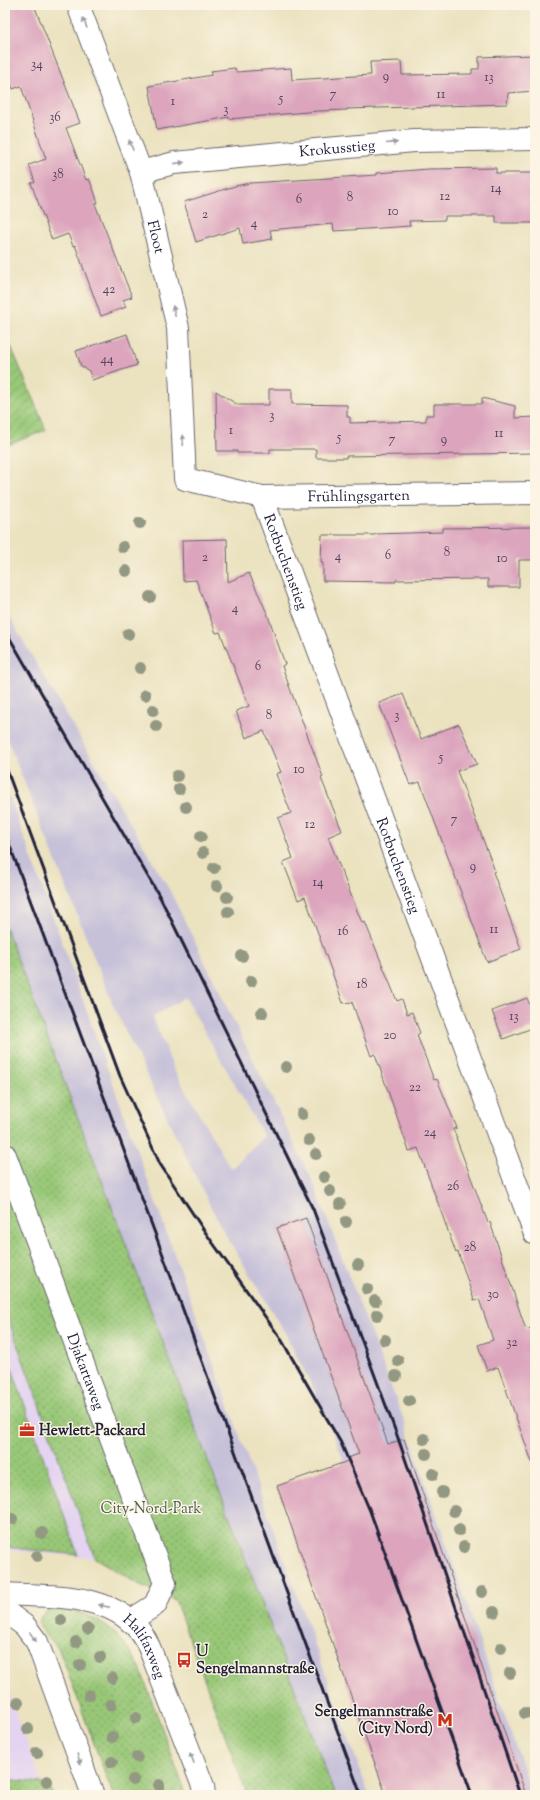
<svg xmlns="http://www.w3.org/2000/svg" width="540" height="1800" font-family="'Sorts Mill Goudy',serif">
<defs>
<pattern id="grass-dots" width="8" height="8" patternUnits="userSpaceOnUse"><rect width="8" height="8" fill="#98c877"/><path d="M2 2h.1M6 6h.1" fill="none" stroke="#7ca263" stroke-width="1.8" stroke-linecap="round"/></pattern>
<pattern id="garden-furrows" width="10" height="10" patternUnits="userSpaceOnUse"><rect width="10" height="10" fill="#98c877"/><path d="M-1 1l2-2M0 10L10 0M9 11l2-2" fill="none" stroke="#7ca263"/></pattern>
</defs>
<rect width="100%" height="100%" fill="#fcf5e5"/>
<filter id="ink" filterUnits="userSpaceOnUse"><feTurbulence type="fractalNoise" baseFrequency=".025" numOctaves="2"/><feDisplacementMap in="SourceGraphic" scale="8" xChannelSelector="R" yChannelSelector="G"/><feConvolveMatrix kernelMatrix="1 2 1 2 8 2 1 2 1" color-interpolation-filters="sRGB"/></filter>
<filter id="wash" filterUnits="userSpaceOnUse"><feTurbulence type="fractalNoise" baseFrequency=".012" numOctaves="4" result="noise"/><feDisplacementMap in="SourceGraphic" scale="16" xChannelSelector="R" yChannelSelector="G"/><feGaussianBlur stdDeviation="0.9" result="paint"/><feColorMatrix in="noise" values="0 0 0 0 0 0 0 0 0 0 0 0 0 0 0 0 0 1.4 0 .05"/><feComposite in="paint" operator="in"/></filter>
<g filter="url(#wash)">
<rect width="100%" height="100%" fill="#ebe2c0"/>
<path fill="#e4d3f1" d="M5,1311l90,247 -90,-8z
M5,1686l2,3 35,94 -37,-4z"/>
<path fill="#c6c0d9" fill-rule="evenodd" d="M5,610l164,279 144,293 92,241 127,372h-74l-119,-347 -21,-50 -33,-65 -63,-104 -37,-74 -72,-150 -108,-271zM185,997l79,139 -33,33 -56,-97 -22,-55z
M5,784l364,1011h-34l-330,-869z"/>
<path fill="url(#grass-dots)" stroke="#5d7559" d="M5,926l330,869h-88l-72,-195 -37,-16 -43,-26 -90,-247z
M5,1349l73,206 -73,-8z
M61,1609c36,3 63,27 79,59l43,118 1,9h-71l-47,-128c-3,-6 -5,-14 -9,-20 -6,-9 -23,-17 -16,-30 4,-8 12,-7 20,-8z
M5,1779l37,4 2,5 7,1 2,6h-48z"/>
<path fill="url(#garden-furrows)" stroke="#5d7559" d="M5,332l41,98 -41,16z"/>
<g id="blocks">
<path fill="#dca4bd" d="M5,5h29l46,118 -14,5 20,52 3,-1 5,12 4,12 -3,1 37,93 -9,3 3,7 -25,9 -26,-71 -2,1 -5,-12 -16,6 -21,-57 4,-1 -6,-17 17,-6 -25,-73 -8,3 -8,-21z
M535,55v36l-27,2 -1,11 -160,5v1l-29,1 -89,8v-2l-72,13 -8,-44 63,-11 -1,-4 24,-3 1,4 55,-4 1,12 79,-5 -1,-13 31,-1 1,14 70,-1v-5h7v-12z
M496,168v5h39v50h-39v-7h-51v4l-36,1 1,5 -28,2 -48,3 -1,-7 -63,6 2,9 -29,5 -3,-16 -44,14 -12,-40 51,-16 15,-3 127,-8v-2l52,-4z
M127,334l10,31 -45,15 -3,-9 -8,-5 -5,-15z
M269,389h23v15l55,1v12h3v6l76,-2v-6h8v-11h48v-6l33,8v12l20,-1v36l-189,3v2h-30v-9h-46v4h-33v-2h-20l-1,-60 22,14h31z
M535,527v33h-16v27h-31v-8l-92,1v2l-73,-1v-18h-2l1,-28h53v-1l68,-2v-4z
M227,539l1,43 21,-9 18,40 18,51 -3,2 7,20 34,91 -2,1 21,53 -14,6 34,86 3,-1 32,79 5,-2 5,15 5,-2 8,21 -3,2 17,45 3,-1 20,49 -4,1 4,9h-1l32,85 2,-1 35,105 3,2 7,-3v136h-3l-34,-95 -11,4 -9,-26 15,-5 -14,-41 -5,1 -16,-48 -2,1 -38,-105 -9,3 -34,-97 -4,2 -19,-54 -9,1 -38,-106 -7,3 -15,-38 10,-4 -15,-40 13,-5 -15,-39 5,-2 -17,-41 -18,7 -10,-27 13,-5 -29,-74 -4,1 -20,-53 -13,1 -1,-41z
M403,694l18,45 38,-15 18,40 -20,7 38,100 -2,1 28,77 -34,13 -67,-180 -10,3 -31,-82z
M527,998l8,21v8l-32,12 -11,-28z
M306,1218l82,226 16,-5 122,356h-140l-109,-309 71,-25 -1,-3 12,-4 -82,-226z"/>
</g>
</g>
<g filter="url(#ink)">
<use href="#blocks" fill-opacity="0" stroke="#68656a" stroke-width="1"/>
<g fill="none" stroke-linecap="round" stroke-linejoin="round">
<g stroke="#68656a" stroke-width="24">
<g id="minor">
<path id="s1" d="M78,5l63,167 37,156 7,151 77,18 273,-4"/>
<path id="s2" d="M141,172l33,-9 240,-22 121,-2"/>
<path id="s3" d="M262,497l273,737"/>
<path id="s4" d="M5,1155l160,428 -10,22 -25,16"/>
<path id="s5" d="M5,1594c46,3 111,-2 139,43 4,6 6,13 9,20l50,129 1,9"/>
<path d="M5,1611l20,15 12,16 56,153"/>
</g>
</g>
<use href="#minor" stroke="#fff" stroke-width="22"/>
<path stroke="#22223b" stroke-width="3" d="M5,630l156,269 152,310 85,229 122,357
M5,765l115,311 40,88 43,65 78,110 60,104 29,68 102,284
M5,833l151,403 205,559"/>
</g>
<g fill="#939882">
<circle cx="140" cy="523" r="6"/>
<circle cx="123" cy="547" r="6"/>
<circle cx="126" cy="571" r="6"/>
<circle cx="150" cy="597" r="6"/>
<circle cx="128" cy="634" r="6"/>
<circle cx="140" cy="668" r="6"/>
<circle cx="145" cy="695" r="6"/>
<circle cx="153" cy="710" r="6"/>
<circle cx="156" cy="726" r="6"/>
<circle cx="177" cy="776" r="6"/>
<circle cx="179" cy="789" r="6"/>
<circle cx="186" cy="807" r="6"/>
<circle cx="201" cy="836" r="6"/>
<circle cx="203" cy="853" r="6"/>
<circle cx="214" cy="868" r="6"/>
<circle cx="217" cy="886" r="6"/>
<circle cx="227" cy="897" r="6"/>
<circle cx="228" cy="912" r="6"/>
<circle cx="242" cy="956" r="6"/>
<circle cx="251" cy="981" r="6"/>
<circle cx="262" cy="1013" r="6"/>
<circle cx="286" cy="1067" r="6"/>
<circle cx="302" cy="1114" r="6"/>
<circle cx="309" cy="1140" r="6"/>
<circle cx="316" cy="1154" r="6"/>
<circle cx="324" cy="1177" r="6"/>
<circle cx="330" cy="1191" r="6"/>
<circle cx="340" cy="1204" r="6"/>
<circle cx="346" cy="1222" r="6"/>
<circle cx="358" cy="1265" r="6"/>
<circle cx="367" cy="1289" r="6"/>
<circle cx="375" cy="1301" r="6"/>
<circle cx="377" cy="1315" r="6"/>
<circle cx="385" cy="1340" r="6"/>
<circle cx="398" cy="1361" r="6"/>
<circle cx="396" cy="1376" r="6"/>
<circle cx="409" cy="1401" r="6"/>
<circle cx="424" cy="1439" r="6"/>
<circle cx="426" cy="1454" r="6"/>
<circle cx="433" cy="1474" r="6"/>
<circle cx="442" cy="1492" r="6"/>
<circle cx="454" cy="1511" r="6"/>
<circle cx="12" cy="1519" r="6"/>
<circle cx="459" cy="1530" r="6"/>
<circle cx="42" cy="1533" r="6"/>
<circle cx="464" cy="1547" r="6"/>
<circle cx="37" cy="1556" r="6"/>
<circle cx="482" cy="1592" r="6"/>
<circle cx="494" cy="1612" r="6"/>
<circle cx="61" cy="1620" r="6"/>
<circle cx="88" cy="1629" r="6"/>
<circle cx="76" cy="1642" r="6"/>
<circle cx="501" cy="1648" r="6"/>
<circle cx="100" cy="1657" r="6"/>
<circle cx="80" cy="1665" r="6"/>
<circle cx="510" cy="1673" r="6"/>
<circle cx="112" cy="1678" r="6"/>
<circle cx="89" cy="1695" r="6"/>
<circle cx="18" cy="1703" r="6"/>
<circle cx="111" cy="1705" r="6"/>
<circle cx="525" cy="1713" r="6"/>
<circle cx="136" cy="1718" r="6"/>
<circle cx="28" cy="1729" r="6"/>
<circle cx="112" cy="1737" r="6"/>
<circle cx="37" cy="1753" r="6"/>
<circle cx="137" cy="1757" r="6"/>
<circle cx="112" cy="1762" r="6"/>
<circle cx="133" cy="1780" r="6"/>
<circle cx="47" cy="1781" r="6"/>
<circle cx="159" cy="1785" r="6"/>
</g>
<defs><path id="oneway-solid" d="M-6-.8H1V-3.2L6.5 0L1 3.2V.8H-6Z"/></defs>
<g fill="#9c9ca7">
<use href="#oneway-solid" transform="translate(85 23) rotate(-111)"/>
<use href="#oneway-solid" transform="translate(392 143) rotate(-5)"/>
<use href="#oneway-solid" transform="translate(131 145) rotate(-111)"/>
<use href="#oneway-solid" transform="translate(179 163) rotate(-7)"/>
<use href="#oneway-solid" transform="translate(174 311) rotate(-103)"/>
<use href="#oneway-solid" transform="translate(183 440) rotate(-93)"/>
<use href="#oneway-solid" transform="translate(104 1606) rotate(-167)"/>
<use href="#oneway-solid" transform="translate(33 1637) rotate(55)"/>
<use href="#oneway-solid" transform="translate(192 1758) rotate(-111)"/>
<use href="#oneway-solid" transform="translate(79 1759) rotate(70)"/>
</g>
</g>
<defs>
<g id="office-bare" transform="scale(1.2)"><path d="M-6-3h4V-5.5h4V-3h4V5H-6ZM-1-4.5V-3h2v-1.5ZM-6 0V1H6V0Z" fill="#c8321e" stroke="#fcf5e5" stroke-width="2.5" paint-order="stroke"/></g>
<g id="bus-bare" transform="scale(1.2)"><path d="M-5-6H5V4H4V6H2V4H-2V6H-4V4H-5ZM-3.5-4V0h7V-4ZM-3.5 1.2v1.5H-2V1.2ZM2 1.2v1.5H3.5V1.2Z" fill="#c8321e" stroke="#fcf5e5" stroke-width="2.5" paint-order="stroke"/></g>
<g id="metro-bare" transform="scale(1.2)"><path d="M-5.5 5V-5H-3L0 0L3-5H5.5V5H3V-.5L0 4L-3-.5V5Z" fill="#c8321e" stroke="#fcf5e5" stroke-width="2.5" paint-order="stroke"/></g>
</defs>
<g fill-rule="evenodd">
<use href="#office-bare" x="27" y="1430"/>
<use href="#bus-bare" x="184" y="1660"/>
<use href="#metro-bare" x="445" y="1720"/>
</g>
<g text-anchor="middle" stroke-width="3" stroke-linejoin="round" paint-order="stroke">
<g font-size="13" fill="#50425c">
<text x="37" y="68">34</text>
<text x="386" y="80">9</text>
<text x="489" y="81">13</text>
<text x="333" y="98">7</text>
<text x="441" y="98">11</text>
<text x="281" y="102">5</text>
<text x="173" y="105">1</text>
<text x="226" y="113">3</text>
<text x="55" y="121">36</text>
<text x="58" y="178">38</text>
<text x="496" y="192">14</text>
<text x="445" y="200">12</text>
<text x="350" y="201">8</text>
<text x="299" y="203">6</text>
<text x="393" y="215">10</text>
<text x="205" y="218">2</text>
<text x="254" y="227">4</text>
<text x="109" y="293">42</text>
<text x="107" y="363">44</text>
<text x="272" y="419">3</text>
<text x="231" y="434">1</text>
<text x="499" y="437">11</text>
<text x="339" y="441">5</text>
<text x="392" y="443">7</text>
<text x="444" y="443">9</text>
<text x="447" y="556">8</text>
<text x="388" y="559">6</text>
<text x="338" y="560">4</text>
<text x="205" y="561">2</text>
<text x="502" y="562">10</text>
<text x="235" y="612">4</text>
<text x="258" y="670">6</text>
<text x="269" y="719">8</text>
<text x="397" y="719">3</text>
<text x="441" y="761">5</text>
<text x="299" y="773">10</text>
<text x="454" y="823">7</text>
<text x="310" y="828">12</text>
<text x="473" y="870">9</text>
<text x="318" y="886">14</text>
<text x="494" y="933">11</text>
<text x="343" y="935">16</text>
<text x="362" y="988">18</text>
<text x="514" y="1020">13</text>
<text x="390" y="1039">20</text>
<text x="415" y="1091">22</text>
<text x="430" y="1136">24</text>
<text x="453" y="1190">26</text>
<text x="470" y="1251">28</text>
<text x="493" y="1298">30</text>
<text x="512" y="1346">32</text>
</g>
<g font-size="15" fill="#22223b" stroke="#fcf5e5">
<text dy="5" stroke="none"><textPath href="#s2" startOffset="198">Krokusstieg</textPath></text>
<text dy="5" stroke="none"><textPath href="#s1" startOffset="245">Floot</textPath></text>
<text dy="5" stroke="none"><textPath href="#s1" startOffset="666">Frühlingsgarten</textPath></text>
<text dy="5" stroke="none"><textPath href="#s3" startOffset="69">Rotbuchenstieg</textPath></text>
<text dy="5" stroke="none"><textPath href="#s3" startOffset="393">Rotbuchenstieg</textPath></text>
<text dy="5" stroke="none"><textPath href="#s4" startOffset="231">Djakartaweg</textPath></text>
<text dy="5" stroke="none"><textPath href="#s5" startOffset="160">Halifaxweg</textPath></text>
</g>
<g font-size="15" font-weight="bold" fill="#22223b" stroke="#fcf5e5" text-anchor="start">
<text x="39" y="1435">Hewlett-Packard</text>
<text x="196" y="1656">U<tspan x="196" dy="17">Sengelmannstraße</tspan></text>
<text x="433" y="1716" text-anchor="end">Sengelmannstraße<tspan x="433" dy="17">(City Nord)</tspan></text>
</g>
<g font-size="15" fill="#4b5c50" stroke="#fcf5e5">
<text x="151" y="1513">City-Nord-Park</text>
</g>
</g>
<rect width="540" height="1800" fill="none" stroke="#fcf5e5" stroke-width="20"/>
</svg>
